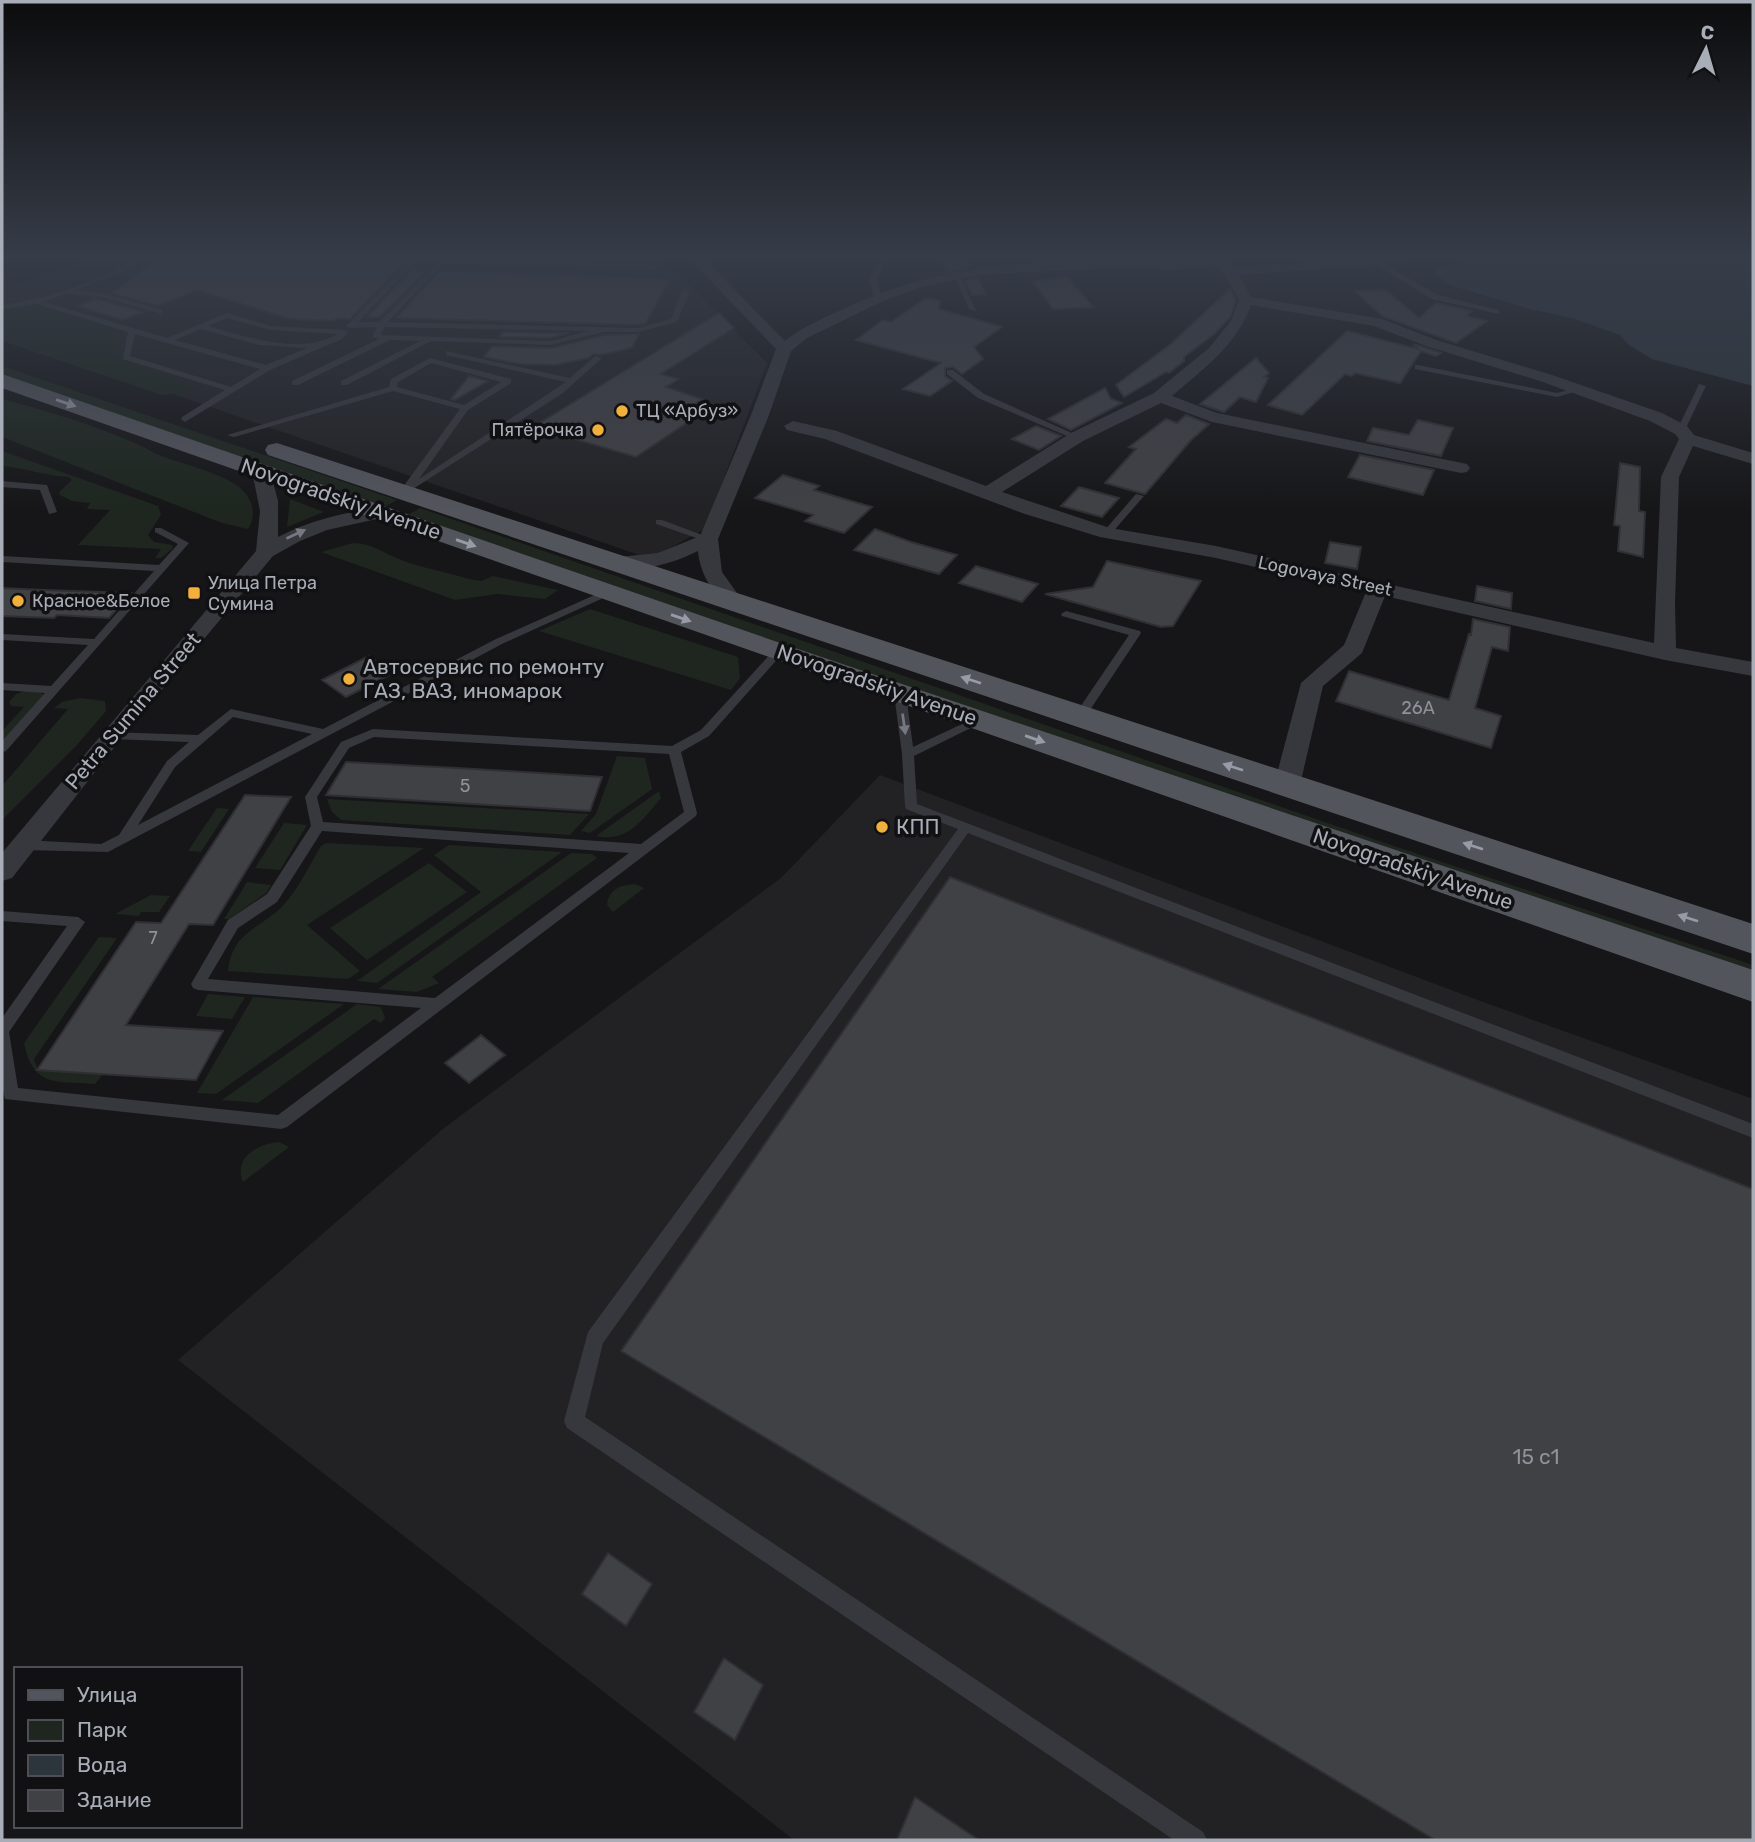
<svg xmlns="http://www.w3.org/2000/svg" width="1755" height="1842" font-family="Rubik,sans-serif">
<rect width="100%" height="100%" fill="#161618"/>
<path fill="#222225" d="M100,254h337l-2,3 99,4 46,-7h79l108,109 -62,166 -48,26 -15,1 -640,-221v-46z
M880,775l595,224 278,100v741h-959l-616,-480 266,-232 337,-250z"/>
<path fill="#1e261f" d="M26,308h16l69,18 9,11 -4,16 3,6 73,27 -9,7 -21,2 -160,-54v-30z
M2,366l395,134 -11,6 -384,-131z
M2,399c43,11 86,24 128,42 12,4 22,12 34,16 22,8 57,16 75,30 14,11 18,28 9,42l-26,-6 -220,-86z
M2,451l156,55 3,9 -13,20 6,7 19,3 -1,4 -11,9h-6l6,-9 -83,-4 32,-35 -23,-1 3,-6 -18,-2 -12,-6 -1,-3 13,-12 -3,-3c-23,-1 -44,-9 -67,-11z
M290,499l34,13 -37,15z
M420,508l971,337 362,120v17l-225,-76 -1122,-390z
M353,543c19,0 30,10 46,16 22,9 48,13 70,20l12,2 12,-5 65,14 -13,9 -48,-5 -42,6 -134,-48z
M590,609l148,48 2,21 -9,12 -192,-59z
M24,691l16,1 4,3 -42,47v-11l22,-24 -13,-1 -2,-4 7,-8z
M80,698l25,3 1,10 -30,35 -74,74v-34l66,-77 -14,-1 8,-6z
M617,756l28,2 7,31 -62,44 -9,-2 15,-17z
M659,791l2,7c-18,21 -33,45 -65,38z
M327,799l262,15 -19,21 -229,-15 -9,-8z
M217,808l12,1 -28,43 -13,-1z
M284,823l23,2 -27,45 -25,-2z
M326,843l98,5 -117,77 53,46 -12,8 -120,-8c4,-42 38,-44 58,-69 14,-16 24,-38 35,-56z
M449,845l113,7 -185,131 -20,-2 124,-89 -47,-37z
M571,853l21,1 5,4 -165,119 7,6 -22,9 -39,-3z
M429,863l38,29 -100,68 -37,-32z
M247,882l24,3 -5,8 -37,26h-5z
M635,884l9,4 -31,24 -6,-7c2,-16 13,-20 28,-21z
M151,895l19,1 -11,16h-18l-2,4 -24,-2z
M99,937l18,1 -83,121 4,11 65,4 -8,10c-38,-3 -62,4 -71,-41z
M208,994l37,3 -13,22 -36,-3z
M253,997l91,7 -128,90 -19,-1z
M357,1004l24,3 4,11 -4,5 -7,-4 -116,84 -36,-3z
M279,1142l10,5 -46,35c-10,-24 14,-38 36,-40z"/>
<path fill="#2c353c" d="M1459,254h294v132l-101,-27 -23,-14 -9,-10 -48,-17 -38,-8 -85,-25 -15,-12 4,-5 23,-5z"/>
<path fill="#404145" stroke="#303034" stroke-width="2" d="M165,254h248l-63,65 -13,-1 -3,3 -44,-2 -93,-29 -39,16 -47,-13z
M965,255l6,12 -24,5 -8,-15z
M412,270l14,1 -46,46h-13z
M440,271l230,8 -24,44 -8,2 -242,-7z
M977,278l9,16 -14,1 -7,-14z
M1068,278l25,29 -40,2 -20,-28z
M1230,289l6,11 -6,17 -16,17 -30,23v4l-15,12 -3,-1 -42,25 -8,-12 55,-41z
M1386,290l33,28 17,-15 36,8 -6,5 21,5 -31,22 -74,-27 -27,-25z
M926,298l14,3 -1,8 63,18 -28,20 9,12 -21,15 -9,-7 -8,1v8l7,5 -22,15 -27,-7 38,-26 -85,-23 27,-20 8,2z
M95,299l9,2 40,11 -21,8 -46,-14z
M719,313l15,15 -73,46 18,5 -13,8 36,12 -23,17 12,4 -55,37 -103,-30z
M1347,331l71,18 -5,-5 28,9 -5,3 -15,-5 -21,32 -45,-10 -3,3 -7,-2 -43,41 -34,-10z
M503,332l66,1 -18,5 -52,-1z
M639,334l-7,14 -31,7 -8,-1 -4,4 -33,7 -37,-1 -35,-7 8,-11 59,2 53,-13z
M1256,358l13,15 -5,4 4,1 -12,24 -16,-5 -16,15 -24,-8z
M469,376l19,5 -33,19 -4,-1z
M1105,388l6,11 11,4 -51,27 -23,-11z
M1186,415l23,9 -18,16 -46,54 -40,-11 31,-34 -7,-2 37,-28 11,4z
M1418,420l35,8 -12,28 -74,-15 6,-13 36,7z
M1036,426l25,10 -22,14 -27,-11z
M1360,455l74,15 -11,25 -75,-18z
M1620,463l20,4 -1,44 6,1 -2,45 -25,-6 2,-25 -6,-1z
M783,475l36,11 -5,4 58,17 -28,26 -39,-12 8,-6 -58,-17z
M1079,487l40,11 -17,19 -41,-11z
M875,529l36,13 46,13 -18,19 -85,-24z
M1330,542l31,5 -4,22 -32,-6z
M1107,561l94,20 -28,45 -12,1 -116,-33 48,-7z
M976,566l62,18 -16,18 -63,-19z
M1477,586l35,7 -1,16 -36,-8z
M2,588l42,2 87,3 -22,25 -52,-3 -3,3 -52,-2z
M1473,619l37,8 -2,24 -16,-4 -17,61 26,8 -10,32 -155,-47 13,-30 100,29 20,-66 2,1z
M369,656l24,17 -47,24 -24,-17z
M346,762l129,7 127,8 -12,34 -264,-16z
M245,795l46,2 -78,128 -24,-1 -63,101 97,6 -27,49 -159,-10 99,-148 25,1z
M950,877l803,312v651h-318l-814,-489z
M481,1035l24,20 -36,28 -24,-20z
M608,1553l44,31 -26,42 -44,-32z
M724,1658l39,27 -28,55 -41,-28z
M915,1797l64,43h-82z"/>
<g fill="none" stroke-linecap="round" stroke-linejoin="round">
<path fill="#37383d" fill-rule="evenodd" d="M141,254h7l-20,16 -53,20 31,4 56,16v4l-57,-16 -38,-5 -23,9 123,36 60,-25 44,13 73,4 4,2 -6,7 -72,31 -85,52 -4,-3 1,-2 43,-27 -102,-31 5,-27 -91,-28 -35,5v-4c43,-6 104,-24 139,-51zM227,318l43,12 68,4c-37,22 -91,3 -130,-8zM201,329l58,16 48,3 -41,17 -91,-25zM135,334l125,35 -29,18 -101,-31z
M417,254h7l-66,68h21l63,-63 215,6 3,2 -3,2 -213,-6 -56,59 250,6 33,-9 11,-28 4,-2 4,2 -13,31 -39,10h-34l-53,13 -120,-4 -84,44h-6v-4l79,-40 -30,-1 -92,45h-6v-4l87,-42 -7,-2 5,-10 -27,1 -4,-2zM384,327l203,4 -36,10 -170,-6z
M808,254h19l2,2 -3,2z
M882,254h6l-11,26 5,18 -4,2 -4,-2 -5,-18z
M1435,254l1,2 -3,2 -53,4 58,33 61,15v4l-67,-15 -62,-38z
M954,275l6,1 16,35 -7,-2z
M446,351l124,27 25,-22 7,2 -39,35 -158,101 -5,-3 60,-82 -67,-18 -159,46 -7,-2 162,-48 2,-8 39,-21 81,21v4l-43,27 -49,69 147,-97 -120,-27zM431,363l70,19 -37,23 -67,-18 1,-5z
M1418,365l139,28 20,-5 4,2 -24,7 -142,-28v-4z
M947,370h6l31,24 97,43 -7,2 -96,-41 -31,-24z
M1699,384l7,2 -21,44 -7,2 -1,-2z
M2,481l45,4 10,27 -8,2 -9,-24 -38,-3z
M1136,494l8,2 -34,39h-6v-4z
M656,520h6l51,19 -8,2 -49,-17z
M155,528h6l28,15 -183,208 -4,1v-11l43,-48 -43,-3v-7l49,3 37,-41 -86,-5v-6l92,5 60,-68 -152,-9v-6l157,9 19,-21 -23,-12z
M608,589l5,3 -1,2 -108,49 -396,209 -85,-2 -7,-5 7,-5 78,4 18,-9 48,-74 22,-19 -77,-3 -4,-1 -2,-3 2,-3 90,3 33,-26 92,20 173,-90zM233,717l79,17 -174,91 37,-58z
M1066,611l74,20 1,2 -57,86 -4,1 -6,-4 55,-81 -67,-19 -1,-2z
M778,649l6,3 -2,2 -73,82 -28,16 16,61 -1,3 -409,311 -6,2 -276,-30 -3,-14v-67l65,-92 -65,-5v-10l76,6 7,5 -76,110 9,56 260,27 143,-107 -223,-18 -5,-2 -2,-4 37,-64 39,-26 44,-68 -6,-29 36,-55 32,-13 299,17 29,-16 73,-80zM374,737l295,17 15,58 -43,32 -318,-22 -6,-25 32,-49zM322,831l307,22 -194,145 -227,-19 30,-51 39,-26z
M900,690l6,4 7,53 64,-30 4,-1 6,4 -73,36 3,48 836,320v14l-785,-305 -365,510 -18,74 618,415 4,8h-33l-607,-412 -3,-7 24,-89 370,-503 -52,-20 -1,-3 -3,-52 -8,-60z"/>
<path fill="#37383d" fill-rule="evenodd" d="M685,254h15l85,87c17,-14 37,-22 56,-31 86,-41 171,-49 265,-50 34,-1 67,1 101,-2l-3,-4h15l14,13 145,-9v6l-5,1 -134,10 12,22 131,22 54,21 116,35 110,38 25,13 7,9 59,18v11l-60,-18 -14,31 -4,127 1,44 77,14v14l-88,-16 -280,-64 -23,57 -39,33 -23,99 -4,6 -9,2 -9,-2 -4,-6 27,-102 43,-38 22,-53 -150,-34 -116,-21 -75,-23 -200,-75 -38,-9 -3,-4 9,-5 44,10 149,55 85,-53 83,-40 55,-45 22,-27 8,-21 -15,-27 -9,-8 -37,4 -73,-1 -126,7 -58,12 -38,14 -76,37 -16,13 -22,64 -51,124 4,33 20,28 -4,4h-14c-14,-16 -24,-31 -26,-53 -26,13 -60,23 -89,15l-3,-4 3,-4 49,-5 42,-17 51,-121 25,-66zM1251,305l123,21 52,20 114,35 110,40 25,13 4,5 -18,38 -7,166 -438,-97 -106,-18 -108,-36 81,-51 78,-38 51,19 249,51 6,-1 3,-4 -3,-4 -250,-51 -45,-17c31,-27 65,-51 79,-91z
M261,466l9,5 8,30v36c32,-17 66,-24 101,-30l10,6 -3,4 -59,13 -27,11 -27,15 -153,184 -108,138 -10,3v-28l254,-302 4,-40 -8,-40z"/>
<path fill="#53555c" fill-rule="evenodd" d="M2,374l787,272 964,324v32l-1751,-614z
M277,443l1476,481v30l-1485,-499 -3,-5 3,-5z"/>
</g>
<defs><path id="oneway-solid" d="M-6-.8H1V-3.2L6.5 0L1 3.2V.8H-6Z" transform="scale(1.75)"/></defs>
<g fill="#979ba6">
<use href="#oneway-solid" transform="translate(66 403) rotate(19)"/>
<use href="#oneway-solid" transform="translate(466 543) rotate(19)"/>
<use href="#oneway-solid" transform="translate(681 618) rotate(19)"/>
<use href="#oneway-solid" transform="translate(971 680) rotate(-162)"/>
<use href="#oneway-solid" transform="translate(1035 739) rotate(19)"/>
<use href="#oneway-solid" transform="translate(1233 767) rotate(-162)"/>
<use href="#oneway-solid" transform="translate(1473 846) rotate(-162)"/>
<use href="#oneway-solid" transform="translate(1688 918) rotate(-162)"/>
</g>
<g fill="#757881">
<use href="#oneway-solid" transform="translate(296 534) rotate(-25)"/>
<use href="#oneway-solid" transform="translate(904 724) rotate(82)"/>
</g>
<linearGradient id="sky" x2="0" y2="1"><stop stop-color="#0c0c0d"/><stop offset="0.5" stop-color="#363c48"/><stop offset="1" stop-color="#363c48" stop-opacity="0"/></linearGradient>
<rect width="1755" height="512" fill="url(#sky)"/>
<g fill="#f2b134" stroke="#111113" stroke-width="2.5">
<circle cx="622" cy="411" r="7"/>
<circle cx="598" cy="430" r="7"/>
<rect x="187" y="586" width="14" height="14" rx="3.5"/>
<circle cx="18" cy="601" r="7"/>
<circle cx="349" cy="679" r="7"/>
<circle cx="882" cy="827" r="7"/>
</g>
<g text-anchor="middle" stroke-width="7" stroke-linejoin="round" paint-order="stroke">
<g font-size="18" fill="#a8adb8" stroke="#111113" text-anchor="start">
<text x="636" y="417">ТЦ «Арбуз»</text>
<text x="584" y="436" text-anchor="end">Пятёрочка</text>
<text x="208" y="589">Улица Петра<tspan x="208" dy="21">Сумина</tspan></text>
<text x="32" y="607">Красное&amp;Белое</text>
</g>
<g font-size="18" fill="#a8adb8" stroke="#111113">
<text transform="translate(1325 576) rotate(12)" y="6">Logovaya Street</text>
</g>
<g font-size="18" fill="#8e929b">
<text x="1418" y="714">26А</text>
<text x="465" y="792">5</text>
<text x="153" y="944">7</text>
</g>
<g font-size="21" fill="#a8adb8" stroke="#111113">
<text transform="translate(341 499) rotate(19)" y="7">Novogradskiy Avenue</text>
<text transform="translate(877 685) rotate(19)" y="7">Novogradskiy Avenue</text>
<text transform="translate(133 711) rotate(-50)" y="7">Petra Sumina Street</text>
<text transform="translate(1413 869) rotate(19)" y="7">Novogradskiy Avenue</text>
</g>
<g font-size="21" fill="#a8adb8" stroke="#111113" text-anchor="start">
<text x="363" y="674">Автосервис по ремонту<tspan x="363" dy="24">ГАЗ, ВАЗ, иномарок</tspan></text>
<text x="896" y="834">КПП</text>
</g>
<g font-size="21" fill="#8e929b">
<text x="1536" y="1464">15 с1</text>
</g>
</g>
<rect width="1755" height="1842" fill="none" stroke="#a8adb8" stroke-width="7"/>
<rect x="14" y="1667" width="228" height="161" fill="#111113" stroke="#4d4f55" stroke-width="2"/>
<rect x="28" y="1690" width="35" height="10" fill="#53555c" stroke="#4d4f55" stroke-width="2"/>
<text x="77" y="1702" font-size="21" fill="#a8adb8">Улица</text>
<rect x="28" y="1720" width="35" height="21" fill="#1e261f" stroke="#4d4f55" stroke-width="2"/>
<text x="77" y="1737" font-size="21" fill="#a8adb8">Парк</text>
<rect x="28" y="1755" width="35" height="21" fill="#2c353c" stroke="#4d4f55" stroke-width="2"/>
<text x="77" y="1772" font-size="21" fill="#a8adb8">Вода</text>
<rect x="28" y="1790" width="35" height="21" fill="#404145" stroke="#4d4f55" stroke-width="2"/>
<text x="77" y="1807" font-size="21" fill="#a8adb8">Здание</text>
<g transform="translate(1706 49) rotate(5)" stroke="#111113" stroke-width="5" paint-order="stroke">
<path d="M0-5L12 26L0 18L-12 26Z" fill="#a8adb8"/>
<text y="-10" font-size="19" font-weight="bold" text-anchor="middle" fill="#a8adb8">С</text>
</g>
</svg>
